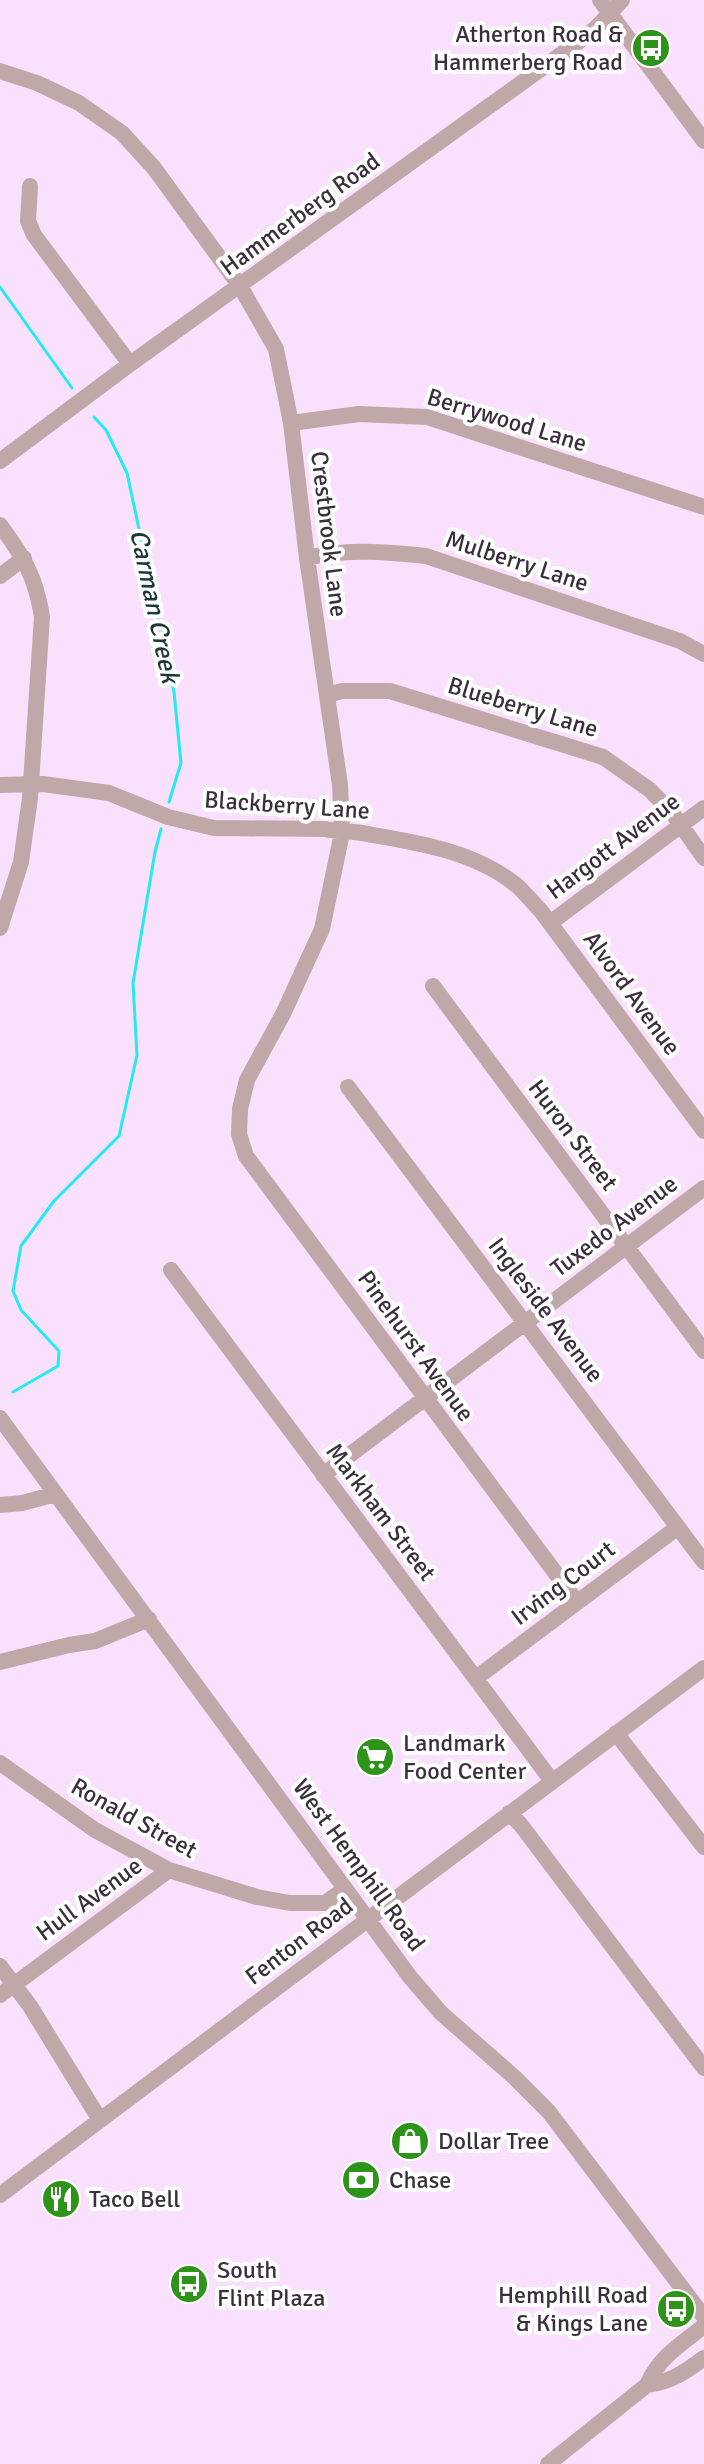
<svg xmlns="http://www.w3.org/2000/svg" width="704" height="2464" font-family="Signika,sans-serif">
<rect width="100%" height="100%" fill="#f9e1fe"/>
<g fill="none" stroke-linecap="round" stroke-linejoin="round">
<path stroke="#24eaf5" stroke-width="3" d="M0,287l72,101
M94,417l12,13 21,43 47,219 7,71 -12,39
M13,1392l45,-26 1,-15 -38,-41 -8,-19 8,-45 33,-45 65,-65 18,-81 -4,-72 22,-131 6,-23"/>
<path stroke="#bfa8a7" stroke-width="16" d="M600,0l104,141
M0,71l37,12 42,20 43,30 32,35 86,118 36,63 15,74 16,135 33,227 2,48 -20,96 -39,85 -36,66 -7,29 -1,25 7,22 331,446
M30,186l-2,35 6,14 96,129
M291,423l68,-9 68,3 277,90
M0,461l130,-97 447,-321 19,-15 26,-28
M0,525c23,31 36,52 42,92l-12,181 -9,64 -21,66
M307,558c38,-10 80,-6 119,-2l254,85 24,13
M0,576l24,-18
M327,695l15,-4h48l213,66 47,33 23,24 31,44
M0,785l43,-1 66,9 59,24 46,11 111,1c12,3 25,2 37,4 52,9 110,17 153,51 9,7 17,18 26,27l163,220
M550,923l154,-115
M433,986l271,365
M348,1087l356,475
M171,1270l381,511
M0,1418l410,559 31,36 73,64 35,35 155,205
M323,1475l381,-287
M0,1505l22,-2 34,-9
M0,1662l69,-17 26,-4 54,-22
M476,1678l202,-151
M616,1733l88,114
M0,1763l95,67 74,40 88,27 33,6h35l20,-14
M509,1813l12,12 183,243
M0,1966l30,40 70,114
M0,1995l169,-125
M0,2195l704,-527
M647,2385c24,-3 38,-13 57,-27
M548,2464l99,-79c12,-28 34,-41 57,-59"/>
</g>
<defs>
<g id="bus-disc" transform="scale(2)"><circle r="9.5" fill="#2e9419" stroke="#fff"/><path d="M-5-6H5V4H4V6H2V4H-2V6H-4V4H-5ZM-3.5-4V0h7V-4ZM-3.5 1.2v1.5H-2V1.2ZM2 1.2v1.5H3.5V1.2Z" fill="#fff"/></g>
<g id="supermarket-disc" transform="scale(2)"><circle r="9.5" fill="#2e9419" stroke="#fff"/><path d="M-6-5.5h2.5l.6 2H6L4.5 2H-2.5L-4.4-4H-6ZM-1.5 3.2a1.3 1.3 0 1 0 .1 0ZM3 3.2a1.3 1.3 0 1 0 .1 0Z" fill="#fff"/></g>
<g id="shop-disc" transform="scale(2)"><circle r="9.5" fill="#2e9419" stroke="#fff"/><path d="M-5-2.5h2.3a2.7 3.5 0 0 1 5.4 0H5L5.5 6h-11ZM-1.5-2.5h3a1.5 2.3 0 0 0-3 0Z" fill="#fff"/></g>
<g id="bank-disc" transform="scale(2)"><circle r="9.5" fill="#2e9419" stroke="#fff"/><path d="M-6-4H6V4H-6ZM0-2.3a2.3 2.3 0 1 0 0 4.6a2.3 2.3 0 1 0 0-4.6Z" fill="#fff"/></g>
<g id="restaurant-disc" transform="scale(2)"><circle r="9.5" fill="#2e9419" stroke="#fff"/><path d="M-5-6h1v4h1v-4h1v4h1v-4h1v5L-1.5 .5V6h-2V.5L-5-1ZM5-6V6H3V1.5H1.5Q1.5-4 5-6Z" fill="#fff"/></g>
</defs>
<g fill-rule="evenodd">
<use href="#bus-disc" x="651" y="48"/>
<use href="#supermarket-disc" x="375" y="1757"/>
<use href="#shop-disc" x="410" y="2141"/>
<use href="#bank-disc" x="361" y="2180"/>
<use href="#restaurant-disc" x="61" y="2199"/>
<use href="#bus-disc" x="189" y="2284"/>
<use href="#bus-disc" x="676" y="2309"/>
</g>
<g text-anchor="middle" stroke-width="8" stroke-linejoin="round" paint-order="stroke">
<g font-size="24" fill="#3b2f3d" stroke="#fff" text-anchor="start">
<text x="623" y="42" text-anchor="end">Atherton Road &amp;<tspan x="623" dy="28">Hammerberg Road</tspan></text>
<text x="403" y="1751">Landmark<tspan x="403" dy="28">Food Center</tspan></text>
<text x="438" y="2149">Dollar Tree</text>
<text x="389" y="2188">Chase</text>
<text x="89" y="2207">Taco Bell</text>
<text x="217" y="2278">South<tspan x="217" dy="28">Flint Plaza</tspan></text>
<text x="648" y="2303" text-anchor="end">Hemphill Road<tspan x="648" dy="28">&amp; Kings Lane</tspan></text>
</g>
<g font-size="24" fill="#3b2f3d" stroke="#fff">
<text transform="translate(300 214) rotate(-36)" y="8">Hammerberg Road</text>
<text transform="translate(507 420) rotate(17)" y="8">Berrywood Lane</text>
<text transform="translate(329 534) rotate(83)" y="8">Crestbrook Lane</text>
<text transform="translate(517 561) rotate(18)" y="8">Mulberry Lane</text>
<text transform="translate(523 707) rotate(17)" y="8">Blueberry Lane</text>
<text transform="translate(287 805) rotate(4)" y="8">Blackberry Lane</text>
<text transform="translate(613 846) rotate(-37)" y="8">Hargott Avenue</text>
<text transform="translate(632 993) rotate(54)" y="8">Alvord Avenue</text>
<text transform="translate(573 1135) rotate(53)" y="8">Huron Street</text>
<text transform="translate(614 1226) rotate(-37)" y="8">Tuxedo Avenue</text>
<text transform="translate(546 1310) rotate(53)" y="8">Ingleside Avenue</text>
<text transform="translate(416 1346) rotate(54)" y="8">Pinehurst Avenue</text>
<text transform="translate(381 1512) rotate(53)" y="8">Markham Street</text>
<text transform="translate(563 1583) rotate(-37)" y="8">Irving Court</text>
<text transform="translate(134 1818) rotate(29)" y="8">Ronald Street</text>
<text transform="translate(359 1865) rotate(54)" y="8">West Hemphill Road</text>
<text transform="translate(89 1899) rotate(-36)" y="8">Hull Avenue</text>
<text transform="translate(299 1941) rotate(-37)" y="8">Fenton Road</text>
</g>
<g font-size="26" font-style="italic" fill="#1c3839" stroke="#fff">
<text transform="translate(155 606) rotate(78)" y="9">Carman Creek</text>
</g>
</g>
</svg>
